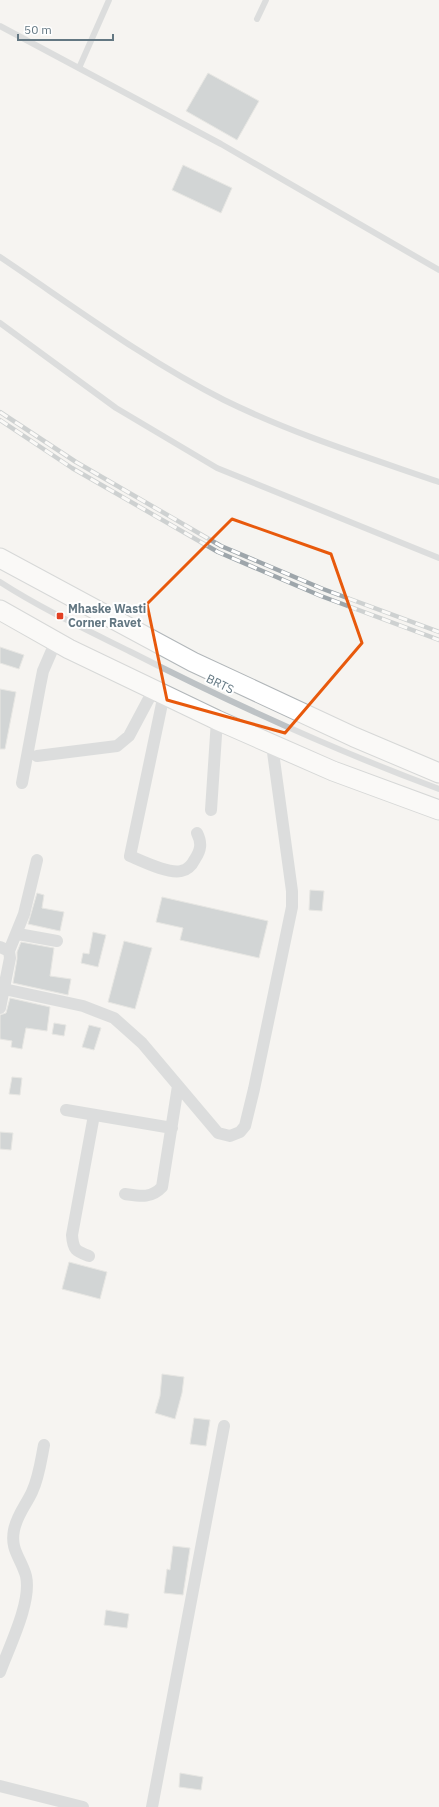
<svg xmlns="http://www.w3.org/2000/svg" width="439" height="1807" font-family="'IBM Plex Sans',sans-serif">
<rect width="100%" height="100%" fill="#f5f4f1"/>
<path fill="#a6b0b4" stroke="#d6d6d3" d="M208,73l51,28 -22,39 -51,-29z
M183,165l49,23 -11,25 -49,-23z
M0,647l24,8 -5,14 -19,-6z
M0,689l16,3 -11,57h-5z
M310,890l14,1 -2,20 -13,-1z
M37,893l7,2 -2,13 22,4 -4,19 -32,-7z
M162,897l106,24 -9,37 -79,-18 3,-12 -27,-6z
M93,932l13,3 -8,32 -17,-4 2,-10 6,1z
M124,941l28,7 -17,61 -27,-7z
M21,942l33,6 -4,28 21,3 -3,16 -55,-12 4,-24v-7z
M10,998l40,9 -3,24 -21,-3 -4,21 -11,-2 1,-6 -12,-2v-24l6,-2z
M54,1023l12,2 -2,11 -12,-2z
M89,1025l12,3 -7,22 -12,-3z
M12,1077l10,1 -2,17 -11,-1z
M0,1132l13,1 -2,17 -11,-1z
M69,1262l38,10 -7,27 -38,-10z
M162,1374l22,3 -2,16 -7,26 -20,-6 5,-17z
M194,1418l16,2 -4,26 -16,-2z
M173,1546l17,2 -7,47 -19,-2 3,-24 3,1z
M106,1610l23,4 -2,14 -23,-3z
M180,1773l23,4 -2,13 -22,-3z"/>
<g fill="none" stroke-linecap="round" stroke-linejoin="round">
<g stroke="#b1b6b9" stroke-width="21">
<path id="primary" d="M0,558l193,104 161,75 85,36
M0,610l69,39 148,71 116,51 106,39"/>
</g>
<path stroke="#bdc2c5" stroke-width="6" d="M257,19l9,-19
M0,26l221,118 218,126
M79,68l30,-68
M0,257c73,49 145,103 224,143 69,34 143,57 215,82
M0,323l116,85 101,60 222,90
M0,582c42,27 87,48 131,70 100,51 203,98 308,137"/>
<path stroke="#bdc2c5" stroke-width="12" d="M164,694l-34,162c12,5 38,18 51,15 7,-1 11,-6 14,-12 6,-9 7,-16 2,-26
M37,756l80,-10 12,-10 25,-47
M22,783l18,-97 3,-15 13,-30
M211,810l6,-90
M18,934l39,7
M0,947l9,4 1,7 -10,50
M9,951l15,-37 13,-54
M4,989l79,17 31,12 28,25 76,90 12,3 10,-4 5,-6 9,-37 38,-182v-16l-20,-146
M66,1110l106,18
M125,1194c14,2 26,5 37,-7l16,-101
M89,1256c-13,-5 -16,-6 -17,-21l22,-120
M0,1672c9,-25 32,-70 26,-96 -5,-18 -16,-26 -12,-46 3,-15 12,-25 18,-38 7,-15 9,-32 12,-47
M0,1786l83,21
M152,1807l72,-381"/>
<use href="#primary" stroke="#fff" stroke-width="19"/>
<g stroke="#9ea6ab" stroke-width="4.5">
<path id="rail" d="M0,412l76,50 145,84 102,43 116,43
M0,420l72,48 146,84 103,44 118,44"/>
</g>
<use href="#rail" stroke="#fff" stroke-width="3" stroke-dasharray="9" stroke-linecap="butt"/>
</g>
<path d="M0 0H439V1807H0ZM232,519l99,35 31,89 -77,90 -118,-33 -20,-96z" fill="#f5f4f1" fill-opacity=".55" fill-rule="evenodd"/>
<path fill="none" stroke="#e8590c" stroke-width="3" stroke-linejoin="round" d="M232,519l99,35 31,89 -77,90 -118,-33 -20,-96z"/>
<rect fill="#e24023" stroke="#fff" stroke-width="1.5" x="56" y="612" width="8" height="8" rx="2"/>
<g text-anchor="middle" stroke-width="4" stroke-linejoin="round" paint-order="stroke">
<g font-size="12" font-weight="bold" fill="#637782" stroke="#fff" text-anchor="start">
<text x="68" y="613">Mhaske Wasti<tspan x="68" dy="14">Corner Ravet</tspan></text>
</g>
<g font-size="12" fill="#637782" stroke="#fff">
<text transform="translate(220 684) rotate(26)" y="4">BRTS</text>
</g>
</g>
<path d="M18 34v6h95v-6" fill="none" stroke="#637782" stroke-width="2"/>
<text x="24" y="34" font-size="12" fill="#637782" stroke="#ffffff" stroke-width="3" paint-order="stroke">50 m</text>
</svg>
